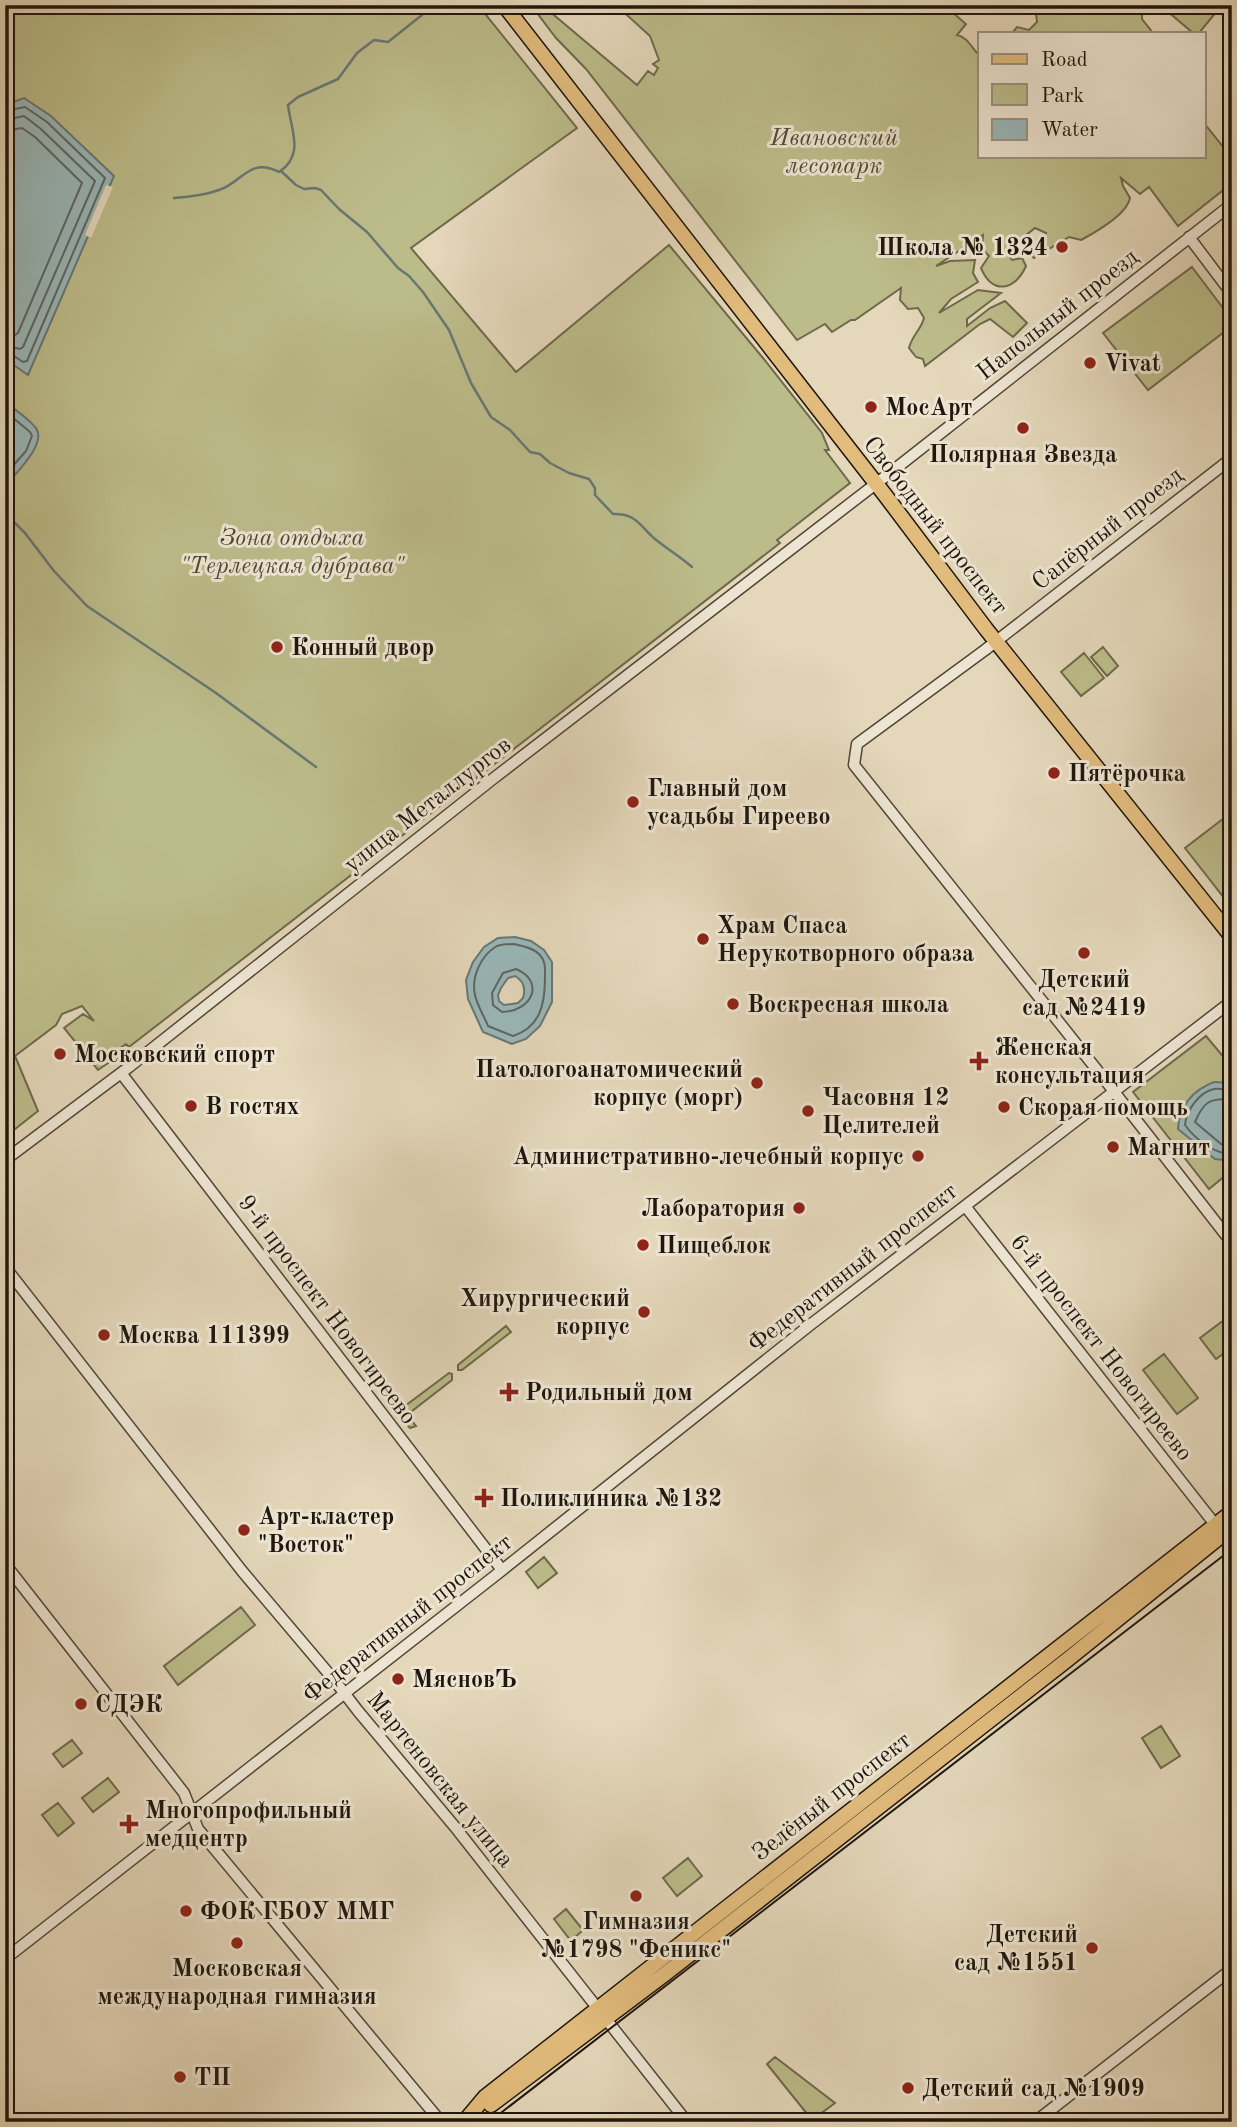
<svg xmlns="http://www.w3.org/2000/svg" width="1237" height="2127" font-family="'Old Standard TT',serif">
<rect width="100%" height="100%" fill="#e4d7ba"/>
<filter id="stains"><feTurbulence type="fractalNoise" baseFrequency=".00286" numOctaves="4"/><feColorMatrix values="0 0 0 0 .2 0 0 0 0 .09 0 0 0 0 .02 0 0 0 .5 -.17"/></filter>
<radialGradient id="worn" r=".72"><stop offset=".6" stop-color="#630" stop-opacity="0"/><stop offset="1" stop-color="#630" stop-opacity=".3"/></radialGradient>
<path fill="#bcbc8a" stroke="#6e694c" stroke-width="2" d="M5,5h473l99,123 -166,120 105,124 153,-127 94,113 59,75 7,17h-4l25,33 -73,57 3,3 -651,504 -3,-3 -9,6 -2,-1 2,8 -19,13 -34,-42 19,-14 11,7 -12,-15 -20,8 -6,11 -41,31 23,55 -33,26z
M531,5h11l95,80 11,-14 6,4 4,-7 -5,-4 6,-4 -9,-24 -34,-31h328l22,19 -9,11c11,2 15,14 23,21v100h224v-33l28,35v25l-54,43 -29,-39 -9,7 -19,-16 2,8 7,12c-3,16 -34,34 -49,42l-12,-3 -35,21 -4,-4 9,-10 7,-11 -11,-5 -25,20 -1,8 3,4 10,-2 4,8c-11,25 -34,29 -45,2l8,-12 -7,-7 1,-14 -47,31 14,-5 25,-1 -2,13 5,9 -27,17 -12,14 39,-23 23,3 -34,26v7l23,-18 15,-7 22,22 -14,14 -23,-18 -10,5 -55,42 -2,-7 -7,-2 -7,-9c3,-13 12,-18 15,-30l-6,-10 -10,1 -8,-9 1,-12 -46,32h-4l-19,12 -7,-8 -28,16 -211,-271 -30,-31z
M1035,5h97l10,10v4l11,14h-141l5,-6 12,3 8,-8z
M1160,5h62l-23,28h-6z
M1192,267l40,53v6l-84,64 -45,-57z
M1103,647l15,19 -11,10 -16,-19z
M1084,653l20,25 -23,18 -20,-24z
M1232,812v17l-2,2 2,2v75l-47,-60z
M1206,1036l26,31v103l-23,19 -76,-97z
M1232,1314v33l-16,12 -16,-21z
M506,1326l5,6 -49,38h-4v-5z
M1164,1354l34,44 -21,16 -34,-44z
M449,1373l3,1v6l-45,35 9,11 -6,2 -13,-16z
M544,1557l13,16 -19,15 -12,-16z
M241,1607l14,18 -77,60 -14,-19z
M1161,1726l19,30 -19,12 -19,-30z
M72,1740l10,13 -19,14 -10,-13z
M108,1778l11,14 -26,20 -11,-14z
M58,1803l16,20 -16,13 -16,-21z
M688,1858l14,18 -25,20 -14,-18z
M566,1909l17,21 -12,11 -17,-22z
M775,2057l60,46 -23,17 -45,-56z"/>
<path fill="#99b7b9" stroke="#687774" stroke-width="2" fill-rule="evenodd" d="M24,98l27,18 63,60 -86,199 -23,-16v-254z
M5,402c10,8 22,15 30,25 14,15 -20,47 -30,59z
M515,937l16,4 13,9 8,12v40l-12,24 -14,13 -14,5 -29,-12 -15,-33 -2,-19 7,-18 11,-15 14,-9zM515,976c9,5 11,12 8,22l-5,5 -14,2 -5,-4 -1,-6 3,-7 7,-10z
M1214,1082l18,1v78l-17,-2 -37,-30c1,-23 15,-39 36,-47z"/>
<path fill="#e4d7ba" d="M106,185l7,2 -22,51 -6,-3z"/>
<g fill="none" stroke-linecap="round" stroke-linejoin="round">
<path stroke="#5c6663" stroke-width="2" d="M5,111l20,-4 22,15 58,56 -78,183 -4,1 -12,-8h-6
M5,120l19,-4 17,13 54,52 -72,166 -3,2 -15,-4
M5,131l17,-3 13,9 47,46 -64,150 -3,2 -10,-1
M5,411l25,21 2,4 -6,15 -21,24
M514,944c9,2 19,4 26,11 6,7 5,14 5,22 0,26 -4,50 -32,59l-25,-10c-4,-10 -11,-21 -13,-31 -4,-18 6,-40 22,-49 6,-2 11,-2 17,-2z
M516,969c29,12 17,42 -14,43l-9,-7 -1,-12 11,-20z
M1232,1090c-6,0 -13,-2 -18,-1 -15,3 -28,22 -29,36 10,14 29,29 47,29
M1232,1099c-22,-1 -28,2 -37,23l26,22 11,2"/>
<path stroke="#687774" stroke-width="2.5" d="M281,171l15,14 8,4 11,-1 6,2 18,19 28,23 31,36 11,8 14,16 26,38 22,53 20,34 19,13 20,22 10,2 10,9 19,10 20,6 6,9v7l18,19c23,-1 27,12 42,25 12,10 26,18 37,28
M174,198c15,-1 31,-3 45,-8 24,-8 30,-33 60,-18 26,-17 12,-42 9,-67l10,-8 40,-18 19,-26 17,-13 14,2 34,-27 8,-10
M5,513l20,20 29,38 33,35 129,87 100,74"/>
<g stroke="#504638" stroke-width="13">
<path id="minor" d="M1189,237l43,57
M1232,458l-247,192 -128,94 -3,21 251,315 127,163
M121,1073l381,497
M5,1160l124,-93 365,-289 401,-309 337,-265
M965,1206l267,340
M5,1267l237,304 93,110 23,30 97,116 232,295
M5,1564l179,229 14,36 243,293
M5,1959l491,-384 314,-250 422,-324
M1035,2122l197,-153"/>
</g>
<g stroke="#1f160d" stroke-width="17">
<path id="major" d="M504,5l381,490 101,134 246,308
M491,2105l174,-131 402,-314 165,-133
M464,2122l21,-25 14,-11 733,-574"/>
</g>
<use href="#minor" stroke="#ede5d2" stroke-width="10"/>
<use href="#major" stroke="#e2bc7d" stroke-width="14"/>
<path stroke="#1f160d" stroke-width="2" d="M493,2122l9,-10 730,-563"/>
</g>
<g fill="#8f2418" stroke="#ede5d2" stroke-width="2.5">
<circle cx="1062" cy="247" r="7"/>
<circle cx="1090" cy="363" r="7"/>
<circle cx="871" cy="407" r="7"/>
<circle cx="1023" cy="428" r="7"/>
<circle cx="277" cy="647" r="7"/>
<circle cx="1054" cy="773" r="7"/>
<circle cx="633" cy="802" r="7"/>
<circle cx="703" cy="939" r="7"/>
<circle cx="1084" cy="953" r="7"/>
<circle cx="733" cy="1004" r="7"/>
<circle cx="60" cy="1054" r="7"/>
<path d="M975.5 1050.5h7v7h7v7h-7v7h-7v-7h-7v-7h7z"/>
<circle cx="757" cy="1083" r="7"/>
<circle cx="191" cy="1106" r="7"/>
<circle cx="1004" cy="1107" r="7"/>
<circle cx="808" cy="1111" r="7"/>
<circle cx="1113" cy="1147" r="7"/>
<circle cx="918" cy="1156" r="7"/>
<circle cx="799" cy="1208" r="7"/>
<circle cx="643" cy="1245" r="7"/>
<circle cx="644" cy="1312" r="7"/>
<circle cx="104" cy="1335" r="7"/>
<path d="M505.5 1381.5h7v7h7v7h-7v7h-7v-7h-7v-7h7z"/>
<path d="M480.5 1487.5h7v7h7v7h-7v7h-7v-7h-7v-7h7z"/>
<circle cx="244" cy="1530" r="7"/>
<circle cx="398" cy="1679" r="7"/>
<circle cx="81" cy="1704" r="7"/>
<path d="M125.5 1813.5h7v7h7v7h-7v7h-7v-7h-7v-7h7z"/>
<circle cx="636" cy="1896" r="7"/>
<circle cx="186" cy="1911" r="7"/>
<circle cx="237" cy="1943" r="7"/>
<circle cx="1092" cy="1948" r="7"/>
<circle cx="180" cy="2077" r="7"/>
<circle cx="908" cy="2088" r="7"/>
</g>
<g text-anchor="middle" stroke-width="6" stroke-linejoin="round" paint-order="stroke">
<g font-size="24" font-style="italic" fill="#4e4832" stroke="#ede5d2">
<text x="834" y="145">Ивановский<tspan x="834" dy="28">лесопарк</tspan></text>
<text x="292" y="545">Зона отдыха<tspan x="292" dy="28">"Терлецкая дубрава"</tspan></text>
</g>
<g font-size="24" font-weight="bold" fill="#1f160d" stroke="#ede5d2" text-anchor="start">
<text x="1048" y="255" text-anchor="end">Школа № 1324</text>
<text x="1104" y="371">Vivat</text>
<text x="885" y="415">МосАрт</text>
<text x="1023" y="462" text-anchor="middle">Полярная Звезда</text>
<text x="291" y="655">Конный двор</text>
<text x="1068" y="781">Пятёрочка</text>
<text x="647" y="796">Главный дом<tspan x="647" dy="28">усадьбы Гиреево</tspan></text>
<text x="717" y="933">Храм Спаса<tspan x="717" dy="28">Нерукотворного образа</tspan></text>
<text x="1084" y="987" text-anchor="middle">Детский<tspan x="1084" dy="28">сад №2419</tspan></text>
<text x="747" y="1012">Воскресная школа</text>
<text x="995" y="1055">Женская<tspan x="995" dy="28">консультация</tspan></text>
<text x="74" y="1062">Московский спорт</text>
<text x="743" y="1077" text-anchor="end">Патологоанатомический<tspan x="743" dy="28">корпус (морг)</tspan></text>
<text x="822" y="1105">Часовня 12<tspan x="822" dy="28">Целителей</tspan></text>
<text x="205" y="1114">В гостях</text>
<text x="1018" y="1115">Скорая помощь</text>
<text x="1127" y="1155">Магнит</text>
<text x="904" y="1164" text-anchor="end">Административно-лечебный корпус</text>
<text x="785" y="1216" text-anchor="end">Лаборатория</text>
<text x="657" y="1253">Пищеблок</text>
<text x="630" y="1306" text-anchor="end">Хирургический<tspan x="630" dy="28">корпус</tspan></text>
<text x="118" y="1343">Москва 111399</text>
<text x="525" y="1400">Родильный дом</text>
<text x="500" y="1506">Поликлиника №132</text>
<text x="258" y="1524">Арт-кластер<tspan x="258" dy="28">"Восток"</tspan></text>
<text x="412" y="1687">МясновЪ</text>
<text x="95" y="1712">СДЭК</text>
<text x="145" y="1818">Многопрофильный<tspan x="145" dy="28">медцентр</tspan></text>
<text x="200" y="1919">ФОК ГБОУ ММГ</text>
<text x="636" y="1929" text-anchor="middle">Гимназия<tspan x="636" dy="28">№1798 "Феникс"</tspan></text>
<text x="1078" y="1942" text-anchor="end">Детский<tspan x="1078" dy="28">сад №1551</tspan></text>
<text x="237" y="1976" text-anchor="middle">Московская<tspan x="237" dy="28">международная гимназия</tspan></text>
<text x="194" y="2085">ТП</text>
<text x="922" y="2096">Детский сад №1909</text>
</g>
<g font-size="24" fill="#1f160d" stroke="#ede5d2">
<text transform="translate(1057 314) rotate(-38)" y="8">Напольный проезд</text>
<text transform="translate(936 525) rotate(52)" y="8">Свободный проспект</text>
<text transform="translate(1107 528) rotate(-38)" y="8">Сапёрный проезд</text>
<text transform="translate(427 804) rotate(-38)" y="8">улица Металлургов</text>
<text transform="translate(852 1267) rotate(-38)" y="8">Федеративный проспект</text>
<text transform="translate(328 1309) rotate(53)" y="8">9-й проспект Новогиреево</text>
<text transform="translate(1102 1347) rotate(52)" y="8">6-й проспект Новогиреево</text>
<text transform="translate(407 1618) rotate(-38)" y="8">Федеративный проспект</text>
<text transform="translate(441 1779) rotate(51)" y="8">Мартеновская улица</text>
<text transform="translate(831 1796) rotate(-38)" y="8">Зелёный проспект</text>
</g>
</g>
<rect width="1237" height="2127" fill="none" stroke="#e4d7ba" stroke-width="28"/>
<rect x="7" y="7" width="1223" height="2113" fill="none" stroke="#1f160d" stroke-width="3.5"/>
<rect x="14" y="14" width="1209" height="2099" fill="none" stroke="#1f160d" stroke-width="2"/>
<rect x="978" y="32" width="228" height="126" fill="#ede5d2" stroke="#9b9283" stroke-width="2"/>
<rect x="992" y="54" width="35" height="10" fill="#e2bc7d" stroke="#9b9283" stroke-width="2"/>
<text x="1041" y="66" font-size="21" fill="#1f160d">Road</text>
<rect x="992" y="84" width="35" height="21" fill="#bcbc8a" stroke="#9b9283" stroke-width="2"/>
<text x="1041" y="102" font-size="21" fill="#1f160d">Park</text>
<rect x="992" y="119" width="35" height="21" fill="#99b7b9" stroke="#9b9283" stroke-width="2"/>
<text x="1041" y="136" font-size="21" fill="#1f160d">Water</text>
<rect width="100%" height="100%" filter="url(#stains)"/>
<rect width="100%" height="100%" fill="url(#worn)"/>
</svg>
